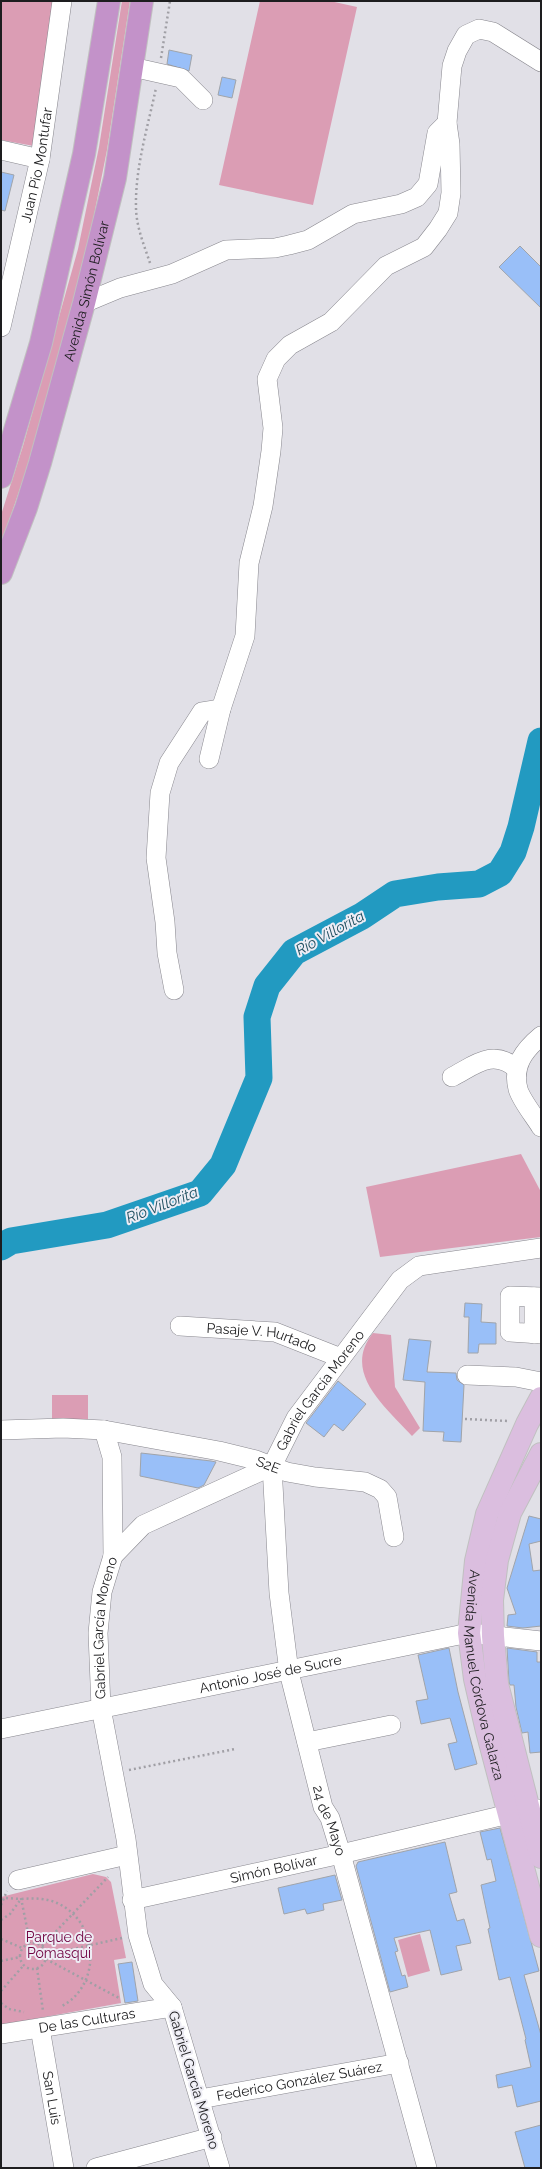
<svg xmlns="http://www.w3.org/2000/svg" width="542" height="2169" font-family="Raleway,sans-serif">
<rect width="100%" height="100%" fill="#e1e0e7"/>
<path fill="#db9db4" d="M1,1h52l-19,145 -33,-6z
M122,1h8l-23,149 -20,100 -54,201 -32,93v-29l22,-69 55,-197 21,-102z
M260,1h70l27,6 -44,198 -94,-20z
M521,1154l20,38v45l-161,20 -14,-70z
M373,1333l18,2 4,52 25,41 -8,8c-25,-28 -71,-63 -39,-103z
M52,1395h36v29h-36z
M93,1874l13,3 5,5 15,76 -12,2 7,43 -120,22v-128z
M420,1934l10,37 -22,6 -10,-37z"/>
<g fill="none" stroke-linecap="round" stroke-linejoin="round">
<path stroke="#229ac1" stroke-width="27" d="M1,1247l10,-6 96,-16 93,-32 23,-28 36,-87 -2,-61 10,-31 27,-34 68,-36 33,-22 43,-7 41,-3 21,-11 13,-21 8,-25 20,-86"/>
</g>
<path fill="#99bff8" stroke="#a0a4aa" d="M169,50l23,5 -3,16 -22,-7z
M222,77l14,3 -4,18 -14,-3z
M1,172l13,3 -9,36 -4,-1z
M520,246l21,21v41l-42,-41z
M465,1303l17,1 -1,18 15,1v21h-17l-1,9h-10l1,-36h-5z
M409,1339l22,2 -4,31 29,1 1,7 7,5 -3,57 -18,-1 1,-9 -21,-1 2,-49 -22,-2z
M338,1381l28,23 -23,27 -9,-7 -10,13 -18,-14z
M141,1453l70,8 5,1 -12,23 -6,3 -58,-12z
M529,1516l12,3v22l-12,3 4,27 8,-1v56l-18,2 -16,-2 1,-11 8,-1 -9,-26z
M449,1648l9,44 19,72 -22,6 -7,-26 9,-2 -7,-24 -29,6 -5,-23 12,-2 -10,-44z
M507,1648l30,4v10h4v90l-11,1 -2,-21 -6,1 -6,-26 -2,-22h-4l-1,-3z
M500,1828l39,143 -15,4 17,60v66l-24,6 -5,-22 -14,3 -2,-13 35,-8 -6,-27 1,-1 -16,-62 -11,3 -11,-51 2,-1 -9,-43 15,-4 -5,-22 -4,1 -7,-28z
M445,1842l12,50 -8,2 8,27 7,-2 7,24 -15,3 6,24 -21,5 -11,-45 -36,8 4,13 -3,1 7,24 3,-1 3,12 -18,5 -34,-126 2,-4z
M335,1875l7,25 -19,4 1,6 -17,4 -2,-5 -21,5 -6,-26z
M132,1962l6,39 -13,2 -7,-39z
M541,2125v43h-16l-10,-36z"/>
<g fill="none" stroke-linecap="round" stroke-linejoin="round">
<g stroke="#88878e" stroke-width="20">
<g id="minor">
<path d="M132,67l49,11 22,22"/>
<path d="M1,150l39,9"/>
<path d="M84,303l36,-15 52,-14 54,-24 49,-2 14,-3 19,-5 45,-26 48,-10 16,-7 11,-13 9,-51 10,-10"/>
<path id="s1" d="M1,327l39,-168 22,-158"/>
<path d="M209,759l12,-50 24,-73 4,-73 14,-57 8,-55 2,-23 -6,-49 9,-20 14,-14 41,-23 55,-56 38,-19 14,-18 10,-16 3,-20 -1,-49 -3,-21 5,-57 5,-15 9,-16 13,-6 14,3 48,30"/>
<path d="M174,990l-7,-37 -2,-31 -9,-64 4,-65 9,-30 33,-51 19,-3"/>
<path d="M541,1036c-17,14 -29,30 -23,53 3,11 17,28 23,38"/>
<path d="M452,1077c23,-12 41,-29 65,-8"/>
<path d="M541,1297l-31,-1v36l31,2"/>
<path id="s2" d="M180,1326l95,6 66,26"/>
<path d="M534,1334v-37"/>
<path d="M467,1375l49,2 25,5"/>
<path id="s3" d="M1,1430l62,-2 41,2 115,21 37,9 31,12 28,5 50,5 15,7 7,8 7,40"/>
<path d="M104,1430l8,27 1,99"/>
<path id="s4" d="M272,1466l7,127 10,79 34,135 7,11 11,36 86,314"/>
<path id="s5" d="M1,1729l468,-96 72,8"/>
<path d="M307,1742l84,-17"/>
<path d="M18,1880l109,-25"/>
<path id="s6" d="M132,1900l209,-46 168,-40 32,-5"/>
<path id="s7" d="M40,2028l24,140"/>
<path id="s8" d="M1,2034l171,-27"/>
<path id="s9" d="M200,2099l199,-36"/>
<path d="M96,2168l116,-31"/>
<path id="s10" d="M220,2168l-48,-161 -19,-23 -15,-49 -12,-96 -25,-131 -3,-75 4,-41 11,-36 30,-31 129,-59 24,-48 104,-138 19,-14 122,-18"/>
</g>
</g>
<g stroke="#c0c0c0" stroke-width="24">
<g id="major">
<path id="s11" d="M541,1398l-14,26 -40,90 -11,47 -7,72 6,46 12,52 54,205"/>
<path d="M541,1454l-31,59 -13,47 -5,40 1,36 4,48 44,173"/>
</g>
</g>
<g stroke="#c0c0c0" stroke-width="24">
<g id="highway">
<path d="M1,477l40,-134 43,-189 25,-153"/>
<path id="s12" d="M1,573l25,-65 14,-45 44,-160 31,-125 27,-177"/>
</g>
</g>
<path stroke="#a09fa5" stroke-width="2.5" stroke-dasharray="2 3" stroke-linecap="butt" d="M161,58l9,-57
M150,263c-6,-18 -14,-37 -14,-56 -1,-39 12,-81 20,-119
M465,1419l43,2
M129,1770l106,-21
M6,1898l15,1
M21,1898l9,45
M1,1905l6,-14
M1,1920l9,-6 11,-15c12,-1 25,-1 36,4 43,19 45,84 3,104
M1,1939l21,9
M20 1956a13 13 0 1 1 26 0a13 13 0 1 1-26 0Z
M42,1946l66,-69
M47,1955l75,-17
M46,1959l73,39
M1,1961l19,-4
M37,1968l6,43
M1,1991l23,-26
M1,2003l8,6 15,3"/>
<use href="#minor" stroke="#fff" stroke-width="19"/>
<use href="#major" stroke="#dbbedf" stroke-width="22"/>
<use href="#highway" stroke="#c392c9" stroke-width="22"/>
</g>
<g text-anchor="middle" stroke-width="4" stroke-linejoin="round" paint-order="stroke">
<g font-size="14" fill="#1d1d1f" stroke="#eeedf5">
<text dy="5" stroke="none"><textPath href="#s1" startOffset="166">Juan Pio Montufar</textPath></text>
<text dy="5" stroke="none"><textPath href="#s12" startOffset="295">Avenida Simón Bolívar</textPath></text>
<text dy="5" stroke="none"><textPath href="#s2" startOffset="83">Pasaje V. Hurtado</textPath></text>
<text dy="5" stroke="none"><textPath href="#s10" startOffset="908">Gabriel García Moreno</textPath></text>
<text dy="5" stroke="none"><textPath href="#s3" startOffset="271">S2E</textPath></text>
<text dy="5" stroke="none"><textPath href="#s10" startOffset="560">Gabriel García Moreno</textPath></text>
<text dy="5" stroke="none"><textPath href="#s5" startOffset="275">Antonio José de Sucre</textPath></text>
<text dy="5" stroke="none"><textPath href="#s11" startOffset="292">Avenida Manuel Córdova Galarza</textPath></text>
<text dy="5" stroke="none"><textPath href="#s4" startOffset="361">24 de Mayo</textPath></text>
<text dy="5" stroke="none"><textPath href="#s6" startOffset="145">Simón Bolívar</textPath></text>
<text dy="5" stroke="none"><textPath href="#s8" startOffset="87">De las Culturas</textPath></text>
<text transform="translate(194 2080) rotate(73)" y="5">Gabriel García Moreno</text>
<text dy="5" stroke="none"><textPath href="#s9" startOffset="101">Federico González Suárez</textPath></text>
<text dy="5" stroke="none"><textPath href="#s7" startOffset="71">San Luis</textPath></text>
</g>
<g font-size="14" fill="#700240" stroke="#eeedf5">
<text x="59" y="1942">Parque de<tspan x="59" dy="16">Pomasqui</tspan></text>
</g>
<g font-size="15" font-style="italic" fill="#245263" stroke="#eeedf5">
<text transform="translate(330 933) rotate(-29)" y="5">Río Villorita</text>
<text transform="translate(162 1205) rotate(-21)" y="5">Río Villorita</text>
</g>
</g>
<rect width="542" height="2169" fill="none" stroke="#1d1d1f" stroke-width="4"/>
</svg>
